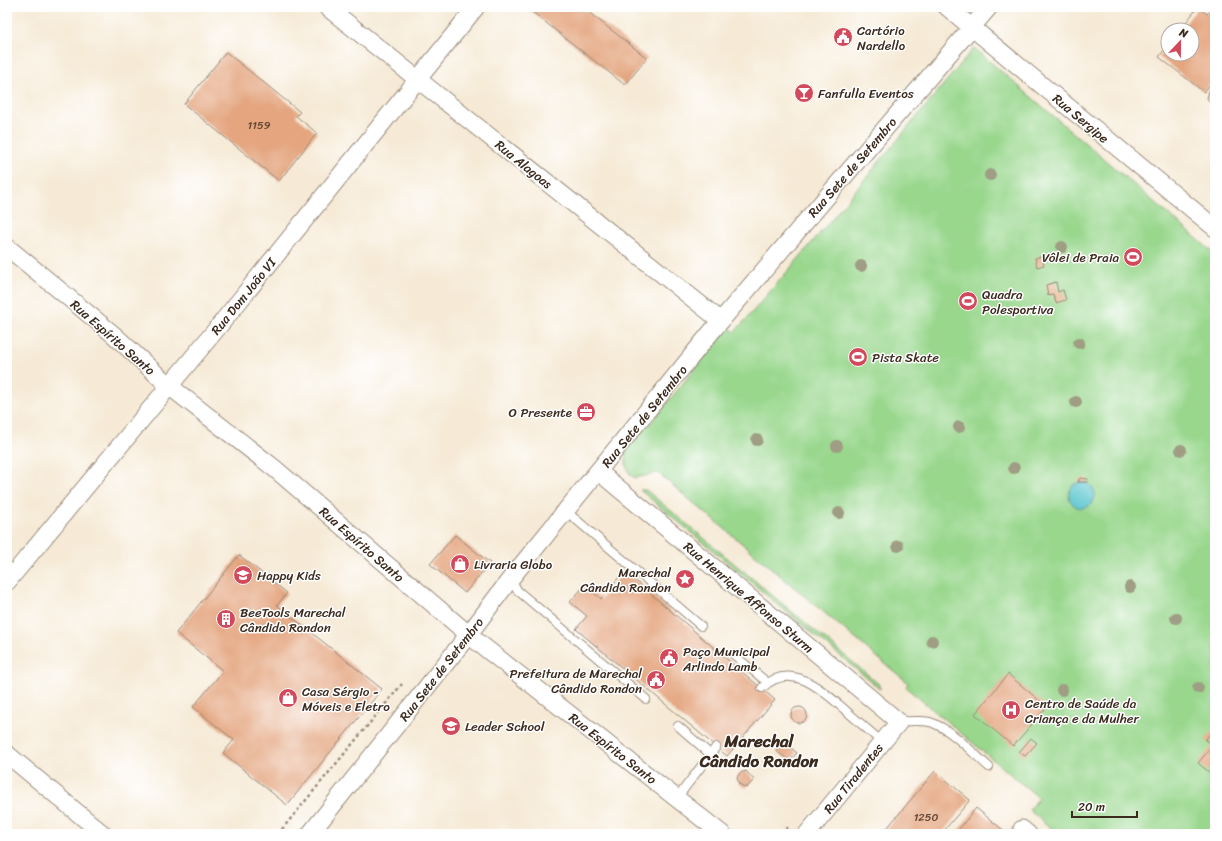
<svg xmlns="http://www.w3.org/2000/svg" width="1222" height="841" font-family="Sriracha,sans-serif">
<rect width="100%" height="100%" fill="#fff"/>
<filter id="ink" filterUnits="userSpaceOnUse"><feTurbulence type="fractalNoise" baseFrequency=".025" numOctaves="2"/><feDisplacementMap in="SourceGraphic" scale="8" xChannelSelector="R" yChannelSelector="G"/><feConvolveMatrix kernelMatrix="1 2 1 2 8 2 1 2 1" color-interpolation-filters="sRGB"/></filter>
<filter id="wash" filterUnits="userSpaceOnUse"><feTurbulence type="fractalNoise" baseFrequency=".012" numOctaves="4" result="noise"/><feDisplacementMap in="SourceGraphic" scale="16" xChannelSelector="R" yChannelSelector="G"/><feGaussianBlur stdDeviation="0.9" result="paint"/><feColorMatrix in="noise" values="0 0 0 0 0 0 0 0 0 0 0 0 0 0 0 0 0 1.4 0 .05"/><feComposite in="paint" operator="in"/></filter>
<g filter="url(#wash)">
<rect width="100%" height="100%" fill="#f6ead6"/>
<path fill="#99d78d" stroke="#6a8056" d="M974,48l241,206v580h-157l-29,-24 10,-12 -130,-108 -3,-3 2,-4 -250,-210 -23,5c-10,-5 -11,-21 -8,-32 2,-7 10,-15 14,-21h8l80,-98 6,5 70,-81z
M640,490h6l234,195v4z"/>
<path fill="#57c4ce" stroke="#497776" d="M1069 495a13 13 0 1 1 26 0a13 13 0 1 1-26 0Z"/>
<g id="blocks">
<path fill="#e4a57f" d="M526,7h56l65,51 -22,27z
M1198,7l9,7 8,-7v71l-3,4 3,-1v30l-8,-13 5,-16 -8,10 -45,-35 9,-12v9h24v-24h-12z
M226,52l74,60 -4,4 21,17 -38,48 -95,-77z
M1052,254l1,4 -10,2 1,5 -7,2 -2,-9z
M1056,282l2,10 5,-2 3,10 -10,3 -3,-9 -5,1 -2,-10z
M1080,478l8,1 -1,3h-9z
M455,535l35,28 -25,30 -35,-29z
M239,555l48,38 -10,12 105,84 -95,116 -64,-52 11,-13 -41,-33 30,-36 -47,-38z
M624,571l151,129 -48,56 -151,-127 11,-13 -17,-14 15,-17 16,14z
M1008,674l39,33 -34,39 -38,-32z
M791 715a8 8 0 1 1 16 0a8 8 0 1 1-16 0Z
M1215,728v49l-17,-14 15,-18 -8,-5z
M1031,738l6,5 -12,13 -6,-4z
M783,741l14,12 -7,8 -14,-10z
M746,771l8,9 -8,8 -7,-4 -2,-7 3,-4z
M935,771l35,29 -29,34h-59z
M976,808l32,26h-53z"/>
</g>
</g>
<g filter="url(#ink)">
<use href="#blocks" fill-opacity="0" stroke="#988a7a" stroke-width="1"/>
<g fill="none" stroke-linecap="round" stroke-linejoin="round">
<g stroke="#988a7a" stroke-width="10">
<path id="lane" d="M566,511l135,115
M511,578l6,12 129,109
M734,655l34,28
M762,688c29,-28 60,2 82,21 13,11 25,22 38,33
M899,722c10,-1 21,-2 31,0 20,6 43,31 59,45
M678,726l32,28
M677,798l39,-51"/>
</g>
<g stroke="#988a7a" stroke-width="19">
<path id="street" d="M327,7l394,314
M947,7l268,221
M7,247l107,88 54,50 106,83 201,172 247,194
M599,472l300,250 -92,112
M7,582l212,-256 257,-319
M7,754l96,80
M1022,829l6,5
M310,834l159,-200 42,-56 201,-247 277,-324"/>
</g>
<path stroke="#988a7a" stroke-width="2.5" stroke-dasharray="3 3" stroke-linecap="butt" d="M278,834l124,-150
M782,834l7,-8"/>
<use href="#lane" stroke="#fff" stroke-width="8"/>
<use href="#street" stroke="#fff" stroke-width="17"/>
</g>
<g fill="#9f9d83">
<circle cx="990" cy="175" r="6"/>
<circle cx="1062" cy="247" r="6"/>
<circle cx="861" cy="266" r="6"/>
<circle cx="1079" cy="343" r="6"/>
<circle cx="1076" cy="402" r="6"/>
<circle cx="959" cy="427" r="6"/>
<circle cx="757" cy="440" r="6"/>
<circle cx="837" cy="446" r="6"/>
<circle cx="1181" cy="450" r="6"/>
<circle cx="1014" cy="468" r="6"/>
<circle cx="839" cy="513" r="6"/>
<circle cx="898" cy="546" r="6"/>
<circle cx="1130" cy="587" r="6"/>
<circle cx="1176" cy="618" r="6"/>
<circle cx="932" cy="641" r="6"/>
<circle cx="1198" cy="688" r="6"/>
<circle cx="1062" cy="690" r="6"/>
</g>
</g>
<defs>
<g id="civic-disc" transform="scale(1)"><circle r="9.5" fill="#d1495b" stroke="#fff"/><path d="M-.6-6.5H3V-4.5H.6V-3L4-1V1h2V6H-6V1h2V-1L-.6-3ZM-1.2 2.5V6h2.4V2.5Z" fill="#fff"/></g>
<g id="bar-disc" transform="scale(1)"><circle r="9.5" fill="#d1495b" stroke="#fff"/><path d="M-6-5H6L.8 .8V4.5H3.5V6h-7V4.5H-.8V.8Z" fill="#fff"/></g>
<g id="stadium-disc" transform="scale(1)"><circle r="9.5" fill="#d1495b" stroke="#fff"/><path d="M0-5a6.5 5 0 1 0 0 10a6.5 5 0 1 0 0-10ZM-3.5-1.8h7v3.6h-7Z" fill="#fff"/></g>
<g id="office-disc" transform="scale(1)"><circle r="9.5" fill="#d1495b" stroke="#fff"/><path d="M-6-3h4V-5.5h4V-3h4V5H-6ZM-1-4.5V-3h2v-1.5ZM-6 0V1H6V0Z" fill="#fff"/></g>
<g id="shop-disc" transform="scale(1)"><circle r="9.5" fill="#d1495b" stroke="#fff"/><path d="M-5-2.5h2.3a2.7 3.5 0 0 1 5.4 0H5L5.5 6h-11ZM-1.5-2.5h3a1.5 2.3 0 0 0-3 0Z" fill="#fff"/></g>
<g id="school-disc" transform="scale(1)"><circle r="9.5" fill="#d1495b" stroke="#fff"/><path d="M0-5L7-2L0 1L-7-2ZM-4 1L0 2.5L4 1V4Q0 6-4 4Z" fill="#fff"/></g>
<g id="sight-disc" transform="scale(1)"><circle r="9.5" fill="#d1495b" stroke="#fff"/><path d="M0-6L1.8-2.2L6-1.7L2.9 1.2L3.7 5.4L0 3.3L-3.7 5.4L-2.9 1.2L-6-1.7L-1.8-2.2Z" fill="#fff"/></g>
<g id="building-disc" transform="scale(1)"><circle r="9.5" fill="#d1495b" stroke="#fff"/><path d="M-4-6H4V6H1V3H-1V6H-4ZM-2.5-4.3h1.7v1.8h-1.7ZM.8-4.3h1.7v1.8H.8ZM-2.5-1h1.7V.8h-1.7ZM.8-1h1.7V.8H.8Z" fill="#fff"/></g>
<g id="hospital-disc" transform="scale(1)"><circle r="9.5" fill="#d1495b" stroke="#fff"/><path d="M-5-5h3v3.5h4V-5h3V5h-3V1.5h-4V5h-3Z" fill="#fff"/></g>
</defs>
<g fill-rule="evenodd">
<use href="#civic-disc" x="843" y="37"/>
<use href="#bar-disc" x="804" y="93"/>
<use href="#stadium-disc" x="1133" y="257"/>
<use href="#stadium-disc" x="968" y="301"/>
<use href="#stadium-disc" x="858" y="357"/>
<use href="#office-disc" x="586" y="412"/>
<use href="#shop-disc" x="460" y="564"/>
<use href="#school-disc" x="243" y="575"/>
<use href="#sight-disc" x="685" y="579"/>
<use href="#building-disc" x="226" y="619"/>
<use href="#civic-disc" x="669" y="658"/>
<use href="#civic-disc" x="656" y="680"/>
<use href="#shop-disc" x="288" y="698"/>
<use href="#hospital-disc" x="1011" y="710"/>
<use href="#school-disc" x="451" y="726"/>
</g>
<g text-anchor="middle" stroke-width="3" stroke-linejoin="round" paint-order="stroke">
<g font-size="11" fill="#654936">
<text x="259" y="129">1159</text>
<text x="926" y="821">1250</text>
</g>
<g font-size="13" fill="#3b2a1e" stroke="#fff" text-anchor="start">
<text x="857" y="35">Cartório<tspan x="857" dy="15">Nardello</tspan></text>
<text x="818" y="98">Fanfulla Eventos</text>
<text x="1119" y="262" text-anchor="end">Vôlei de Praia</text>
<text x="982" y="299">Quadra<tspan x="982" dy="15">Polesportiva</tspan></text>
<text x="872" y="362">Pista Skate</text>
<text x="572" y="417" text-anchor="end">O Presente</text>
<text x="474" y="569">Livraria Globo</text>
<text x="671" y="577" text-anchor="end">Marechal<tspan x="671" dy="15">Cândido Rondon</tspan></text>
<text x="257" y="580">Happy Kids</text>
<text x="240" y="617">BeeTools Marechal<tspan x="240" dy="15">Cândido Rondon</tspan></text>
<text x="683" y="656">Paço Municipal<tspan x="683" dy="15">Arlindo Lamb</tspan></text>
<text x="642" y="678" text-anchor="end">Prefeitura de Marechal<tspan x="642" dy="15">Cândido Rondon</tspan></text>
<text x="302" y="696">Casa Sérgio -<tspan x="302" dy="15">Móveis e Eletro</tspan></text>
<text x="1025" y="708">Centro de Saúde da<tspan x="1025" dy="15">Criança e da Mulher</tspan></text>
<text x="465" y="731">Leader School</text>
</g>
<g font-size="13" fill="#3b2a1e" stroke="#fff">
<text transform="translate(1081 118) rotate(40)" y="5">Rua Sergipe</text>
<text transform="translate(524 164) rotate(39)" y="5">Rua Alagoas</text>
<text transform="translate(852 167) rotate(-49)" y="5">Rua Sete de Setembro</text>
<text transform="translate(243 296) rotate(-51)" y="5">Rua Dom João VI</text>
<text transform="translate(113 337) rotate(41)" y="5">Rua Espírito Santo</text>
<text transform="translate(644 416) rotate(-51)" y="5">Rua Sete de Setembro</text>
<text transform="translate(362 544) rotate(41)" y="5">Rua Espírito Santo</text>
<text transform="translate(749 597) rotate(40)" y="5">Rua Henrique Affonso Sturm</text>
<text transform="translate(441 669) rotate(-52)" y="5">Rua Sete de Setembro</text>
<text transform="translate(613 748) rotate(38)" y="5">Rua Espírito Santo</text>
<text transform="translate(853 778) rotate(-51)" y="5">Rua Tiradentes</text>
</g>
<g font-size="17" font-weight="bold" fill="#3b2a1e" stroke="#fff">
<text x="759" y="747">Marechal<tspan x="759" dy="20">Cândido Rondon</tspan></text>
</g>
</g>
<rect width="1222" height="841" fill="none" stroke="#fff" stroke-width="24"/>
<g transform="translate(1180 42) rotate(22)"><circle r="19" fill="#ffffff" stroke="#b1aaa5"/>
<path d="M0-3L7 15L0 10L-7 15Z" fill="#d1495b"/>
<text y="-6" font-size="11" font-weight="bold" text-anchor="middle" fill="#3b2a1e">N</text>
</g>
<path d="M1072 811v6h65v-6" fill="none" stroke="#3b2a1e" stroke-width="2"/>
<text x="1078" y="811" font-size="12" fill="#3b2a1e" stroke="#ffffff" stroke-width="3" paint-order="stroke">20 m</text>
</svg>
